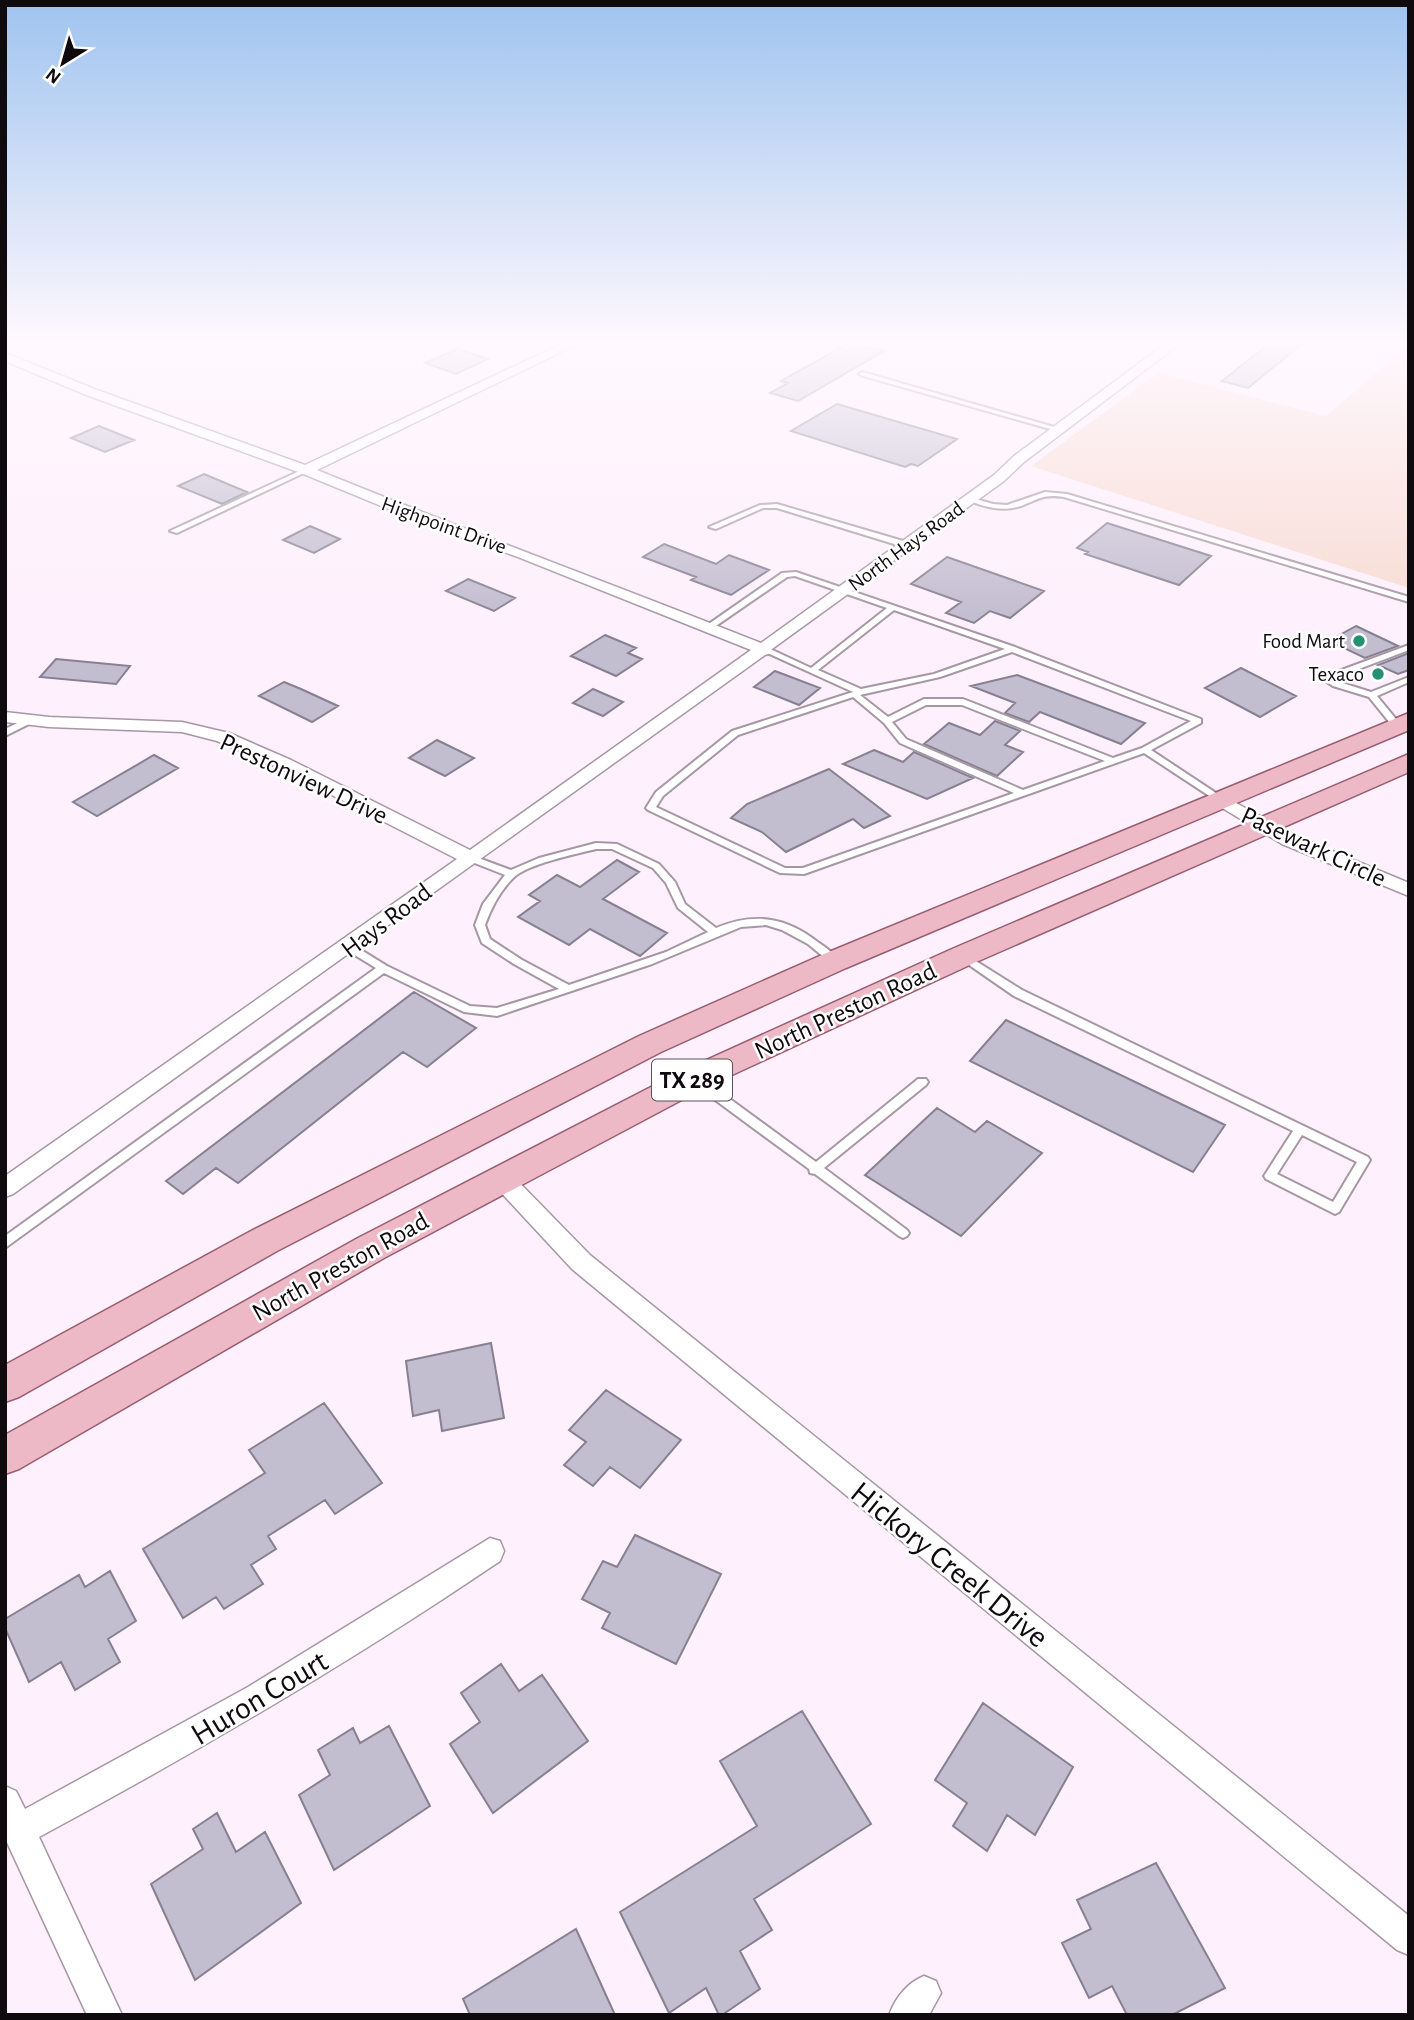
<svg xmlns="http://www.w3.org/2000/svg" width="1414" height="2020" font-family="'Alegreya Sans',sans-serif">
<rect width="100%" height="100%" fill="#fef0fc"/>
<path fill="#f8dbd3" d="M1409,345v243l-378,-122 127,-93 168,43z"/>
<path fill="#c2bdcf" stroke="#868092" stroke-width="2" d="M1275,339h33l-60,49 -26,-7z
M851,342l33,9 -86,50 -28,-8 18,-10 -7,-2z
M457,349l31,10 -32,15 -31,-11z
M837,404l120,35 -39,27 -7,-2 -6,3 -114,-36z
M99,426l35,14 -29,12 -34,-14z
M204,474l43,18 -25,12 -44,-18z
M1107,523l104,33 -32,29 -94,-31 3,-2 -11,-4z
M310,526l30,13 -26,14 -31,-13z
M664,544l52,20 13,-9 40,15 -38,25 -40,-15 5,-3 -53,-20z
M947,557l97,34 -34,27 -20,-7 -16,12 -28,-10 15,-11 -50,-18z
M468,579l47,19 -21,13 -48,-20z
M1356,626l42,20 -33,12 -36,-17z
M605,635l31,13 -8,5 14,6 -26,17 -45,-20z
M1409,653v17l-11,4 -20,-9z
M56,659l74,7 -14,18 -76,-7z
M1241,668l55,28 -36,21 -55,-29z
M775,671l45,17 -21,17 -45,-18z
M1017,675l128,48 -24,21 -81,-32 -11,10 -24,-9 10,-10 -44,-17z
M284,682l17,7 37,17 -26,16 -53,-26z
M593,689l30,13 -20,14 -30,-13z
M995,721l25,10 -15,14 18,7 -26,24 -73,-32 25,-21 31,12z
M437,740l37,18 -29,18 -36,-18z
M874,750l29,12 11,-10 59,26 -46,21 -84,-35z
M154,755l24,13 -81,48 -24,-14z
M829,769l61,47 -26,12 -11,-9 -67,33 -24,-20 -31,-14 16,-14z
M617,860l22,12 -36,27 64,34 -27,23 -50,-27 -21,16 -51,-28 22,-16 -11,-6 28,-20 23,12z
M414,992l62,36 -49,39 -24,-15 -165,131 -22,-15 -33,26 -17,-13z
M1006,1020l219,105 -32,47 -223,-111z
M937,1108l38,24 12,-11 55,32 -81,83 -96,-61z
M491,1343l13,75 -62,13 -3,-21 -26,6 -7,-55z
M606,1390l75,50 -41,48 -30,-21 -17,19 -29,-21 22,-23 -17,-12z
M324,1403l58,80 -47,31 -10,-14 -57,36 8,13 -25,16 12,19 -39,25 -8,-12 -33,21 -40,-69 122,-76 -16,-23z
M635,1535l86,39 -45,90 -74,-36 8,-15 -28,-14 21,-38 14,6z
M110,1571l26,50 -28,18 12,23 -45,28 -14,-28 -32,20 -24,-54v-9l74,-44 6,12z
M501,1664l18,27 23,-16 46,66 -95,72 -43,-69 30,-22 -19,-29z
M983,1703l90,64 -38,68 -28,-20 -20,36 -34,-25 14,-23 -32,-23z
M802,1711l69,113 -117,75 18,31 -32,21 20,38 -38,26h-3l-13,-27 -37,25 -49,-101 137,-86 -37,-65z
M389,1726l41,80 -96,64 -35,-75 31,-20 -12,-25 35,-22 7,15z
M217,1813l19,39 29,-20 36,71 -106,77 -44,-96 52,-35 -10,-20z
M1156,1863l69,125 -53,27h-45l-15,-29 -23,12 -27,-55 29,-14 -14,-29z
M576,1929l39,86h-145l-7,-16z"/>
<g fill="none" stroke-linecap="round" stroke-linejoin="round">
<g stroke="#a797a4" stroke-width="4">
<path id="service" d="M1145,339h12l19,6 -3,2z
M862,372l199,57 1,1 -5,1 -197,-56 -1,-1z
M306,468l2,1v2l-131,62 -7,-2z
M1045,492l22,2 342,103v5l-345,-105c-22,-3 -24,2 -43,9 -18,6 -39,1 -55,-7l3,-2 24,7 14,1z
M777,504l133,39 1,2 -7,2 -127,-39h-14l-47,21 -7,-2 51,-22z
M796,572l219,75 186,72v4l-50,27 74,49 -2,2h-6l-73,-48 -340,121 -24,-1 -132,-63 -2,-2 10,-16 76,-61 121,-39 -92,-42 1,-2h6l43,20 76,-60 -92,-32 -8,1 -77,53h-3l-4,-2 79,-55zM894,610l111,39 -71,25 -73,15 -43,-19zM1012,652l179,69 -49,27 -29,10 -150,-59h-39l-36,18 -28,-22 80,-18zM853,697l31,26 16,20 114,50 -211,75h-18l-129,-61 7,-11 75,-61zM926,705h36l143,56 -82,29 -117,-51 -14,-17z
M1409,645v5l-74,28v3l4,1 32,10 38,-15v5l-32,14 23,28v4h-6l-25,-31 -36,-11 -6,-4 1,-7z
M30,717l3,1v4l-28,14v-7z
M596,843l21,1 42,20 16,18 10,22 31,24c39,-16 70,-11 103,15 8,5 15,11 21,18l-1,2h-8l-23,-19 -26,-14 -16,-5 -25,2 -89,37 -155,52 -33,-4 -80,-39 -379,275v-12l371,-268 -31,-19 -1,-2 1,-2h8l34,21 83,40 27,2 62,-19 -45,-25 -32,-21 -7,-18 8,-21 22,-29 -38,-15 -2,-2 2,-2h6l38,14 28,-12zM596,849h16l41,19 13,15 12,25 30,24 -42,20 -97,33 -47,-25 -32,-21 -5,-14c6,-17 15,-34 28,-47 14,-14 63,-24 83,-29z
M963,953l59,37 346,167 2,3 -31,52 -4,2 -4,-2 -65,-33 -2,-3 2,-3 27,-42 -279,-135 -55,-38 -1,-2zM1302,1135l55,27 -24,40 -56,-28z
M696,1076l4,1 116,85 102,-83h8l2,3 -2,3 -102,83 83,62 2,3 -2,3 -4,2 -4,-2 -84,-62 -5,-1 -1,-4 -117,-86 -1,-3 1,-3z"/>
</g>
<g stroke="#a797a4" stroke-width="3">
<path id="minor" d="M572,339h16l-271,131c147,60 296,114 444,173l233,-168 20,-19 158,-117h14l-162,123 -20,19 -232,168 -1,4 -6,2 -752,539 -8,3v-21l452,-317 -178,-91 -62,-27 -35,-9 -133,-5 -44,-5v-10l44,5 133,5 47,11 62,27 179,90 281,-200 -233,-93 -81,-28 -136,-56 -212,-77 -84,-35v-8l92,37 208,75z
M1220,794l76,42 113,47v13l-127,-52 -68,-41 -3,-4z
M502,1170l8,3 80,82 819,661v39l-12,-5 -825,-681 -78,-84 -4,-6 4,-6z
M490,1538l10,3 4,10 -4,10c-149,101 -303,191 -461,276l83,178h-35l-82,-177v-52l11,5 9,18 223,-122z
M924,1976l12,5 5,12 -12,22h-40c7,-18 18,-32 35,-39z"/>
</g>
<g stroke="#985d6e" stroke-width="3">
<path id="primary" d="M1409,713v17l-563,238 -185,84 -384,199 -258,146 -14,5v-37l246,-134 388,-195 185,-82z
M1409,754v18l-435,191 -268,124 -322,171 -365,211 -14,5v-39l353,-197 324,-167 270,-122z"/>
</g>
<use href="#service" fill="#fff" fill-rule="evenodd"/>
<use href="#minor" fill="#fff" fill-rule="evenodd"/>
<use href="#primary" fill="#eeb9c7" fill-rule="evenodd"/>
</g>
<linearGradient id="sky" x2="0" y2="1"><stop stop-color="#9fc4ef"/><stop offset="0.55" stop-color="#fff8fe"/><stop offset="1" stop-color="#fff8fe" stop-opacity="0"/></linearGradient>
<rect width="1414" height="622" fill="url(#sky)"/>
<g fill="#229273" stroke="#fff" stroke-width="2.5">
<circle cx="1359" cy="641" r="7"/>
<circle cx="1378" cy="674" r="7"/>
</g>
<g text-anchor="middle" stroke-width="5" stroke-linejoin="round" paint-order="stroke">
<g font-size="21" fill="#0f0a0e" stroke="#fff">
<text transform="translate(444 525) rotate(20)" y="7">Highpoint Drive</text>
<text transform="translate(906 546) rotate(-36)" y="7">North Hays Road</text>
</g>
<g font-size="21" fill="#0f0a0e" stroke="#fff" text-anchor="end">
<text x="1345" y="648">Food Mart</text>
<text x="1364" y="681">Texaco</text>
</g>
<rect fill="#fff" stroke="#575456" stroke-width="2" x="652" y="1059.5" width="80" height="41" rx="5"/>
<g font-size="24" font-weight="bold" fill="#0f0a0e">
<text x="692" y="1088">TX 289</text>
</g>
<g font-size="26" fill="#0f0a0e" stroke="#fff">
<text transform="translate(304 778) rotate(25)" y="9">Prestonview Drive</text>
<text transform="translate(1314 846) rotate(25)" y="9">Pasewark Circle</text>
<text transform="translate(386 920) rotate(-37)" y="9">Hays Road</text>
<text transform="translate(845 1010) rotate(-25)" y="9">North Preston Road</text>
<text transform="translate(340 1266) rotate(-29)" y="9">North Preston Road</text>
</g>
<g font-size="32" fill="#0f0a0e" stroke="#fff">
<text transform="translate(950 1564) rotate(39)" y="11">Hickory Creek Drive</text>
<text transform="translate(259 1697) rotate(-31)" y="11">Huron Court</text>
</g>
</g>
<rect width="1414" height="2020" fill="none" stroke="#0f0a0e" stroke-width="14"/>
<g transform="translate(63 63) rotate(217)" stroke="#ffffff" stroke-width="5" paint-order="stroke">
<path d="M0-5L12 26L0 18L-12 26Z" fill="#0f0a0e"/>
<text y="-10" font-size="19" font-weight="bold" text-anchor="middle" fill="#0f0a0e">N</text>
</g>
</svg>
